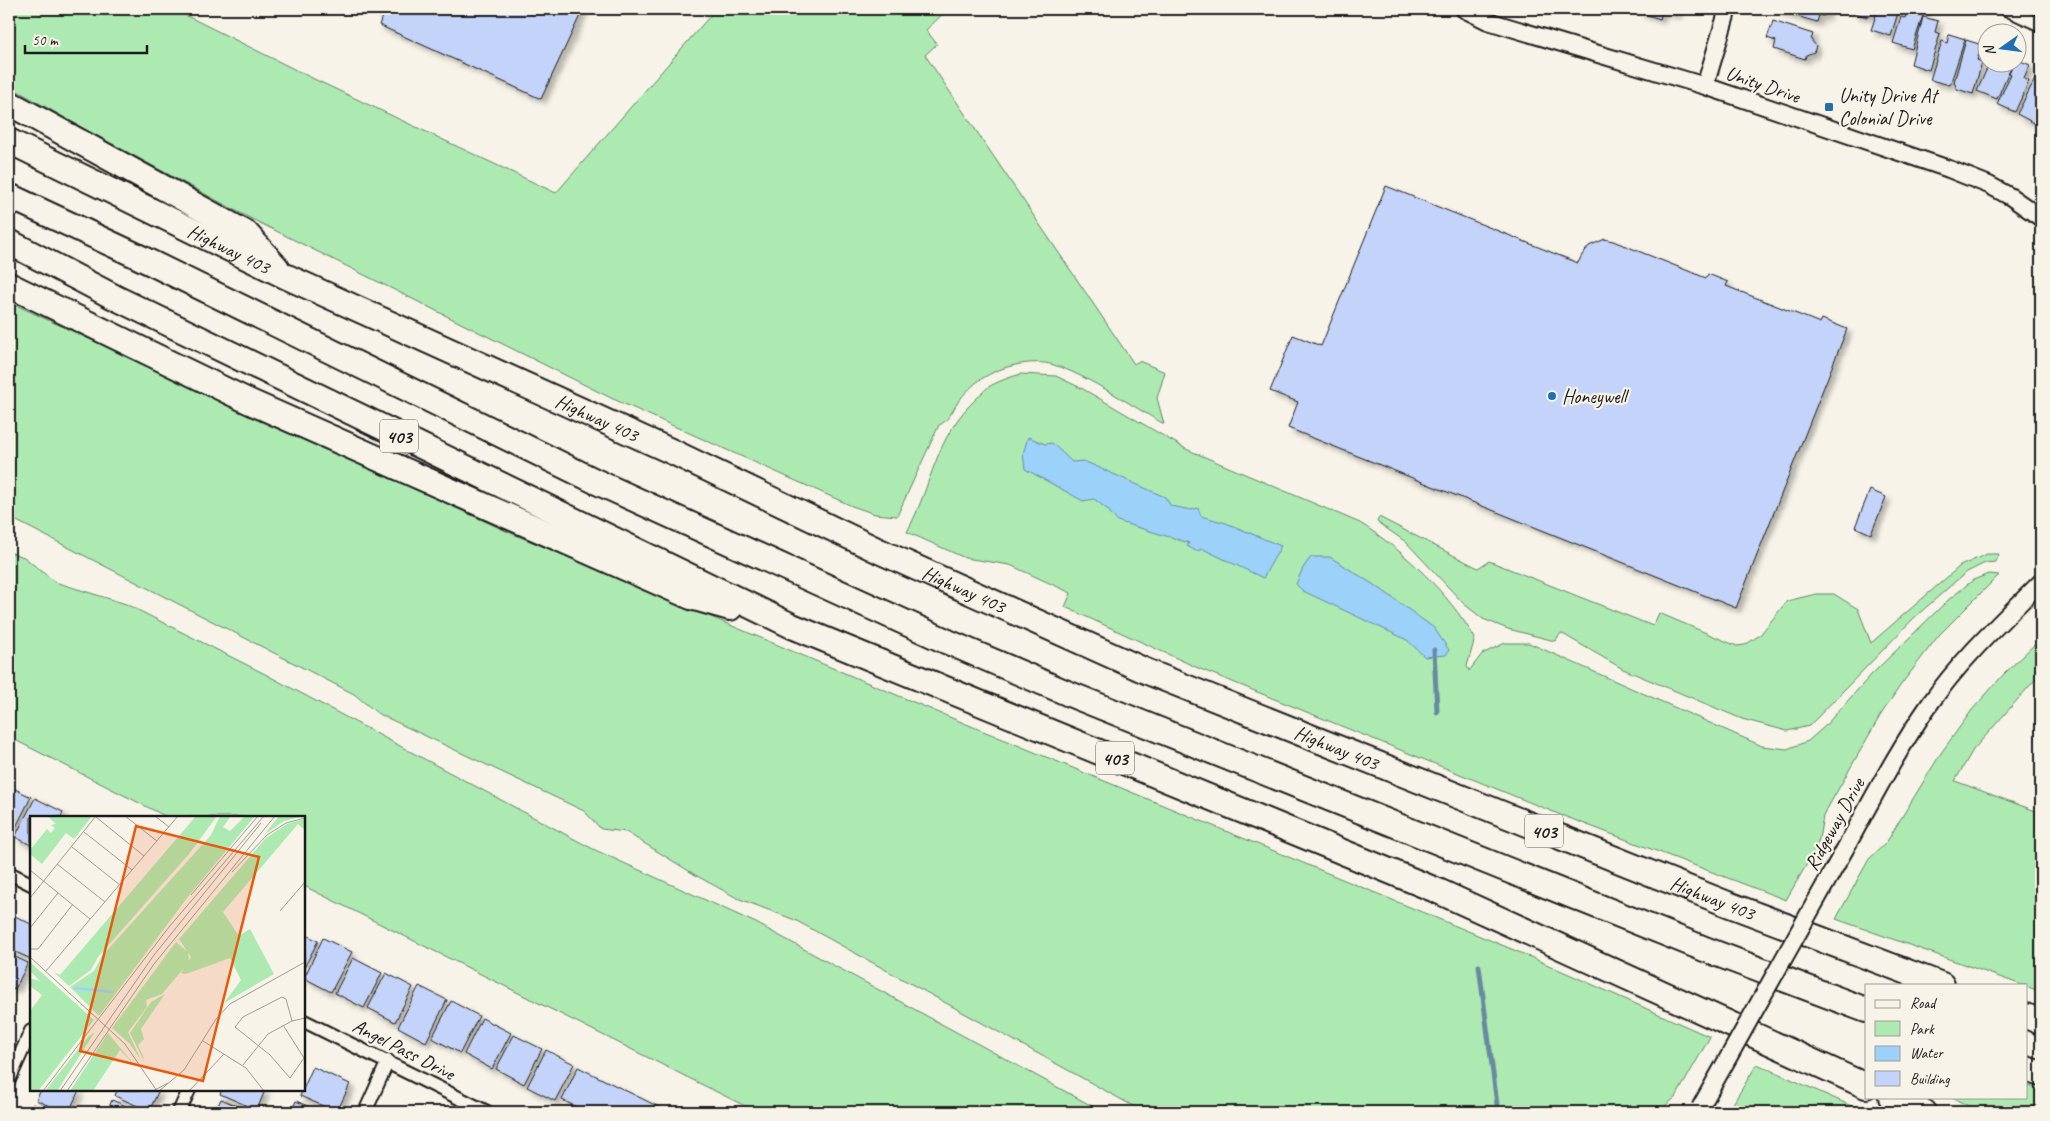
<svg xmlns="http://www.w3.org/2000/svg" width="2050" height="1121" font-family="Caveat,sans-serif">
<defs>
<filter id="shadow"><feDropShadow dx="4.5" dy="4.5" stdDeviation="2.5" flood-color="#0004"/></filter>
</defs>
<rect width="100%" height="100%" fill="#f7f3e8"/>
<filter id="ink" filterUnits="userSpaceOnUse"><feTurbulence type="fractalNoise" baseFrequency=".02" numOctaves="2"/><feDisplacementMap in="SourceGraphic" scale="10" xChannelSelector="R" yChannelSelector="G"/><feConvolveMatrix kernelMatrix="1 2 1 2 8 2 1 2 1" color-interpolation-filters="sRGB"/></filter>
<g filter="url(#ink)">
<path fill="#aceab1" stroke="#648366" d="M9,9h164l141,70 242,114 160,-184h232l-22,21 11,14 -12,11 209,309 5,-3 26,11 -8,26 7,26c-29,-16 -87,-56 -119,-61 -21,-2 -45,4 -62,15 -9,5 -19,16 -25,24 -6,9 -9,19 -19,23l-42,91 -22,-2 -23,-8 -241,-108 -369,-184 -161,-87 -72,-41z
M9,302l497,229 436,183 584,241 184,82 -34,60 -19,15h-513l-349,-192 -58,-22 -40,-22 -71,-44 -25,-3 -17,-18 -207,-98 -23,-19 -345,-177z
M1021,374l35,2 27,13 103,60 174,74c46,29 87,69 115,115l-8,28 2,5 13,-17 23,-11h24l233,103 25,3 21,-8 16,-14 47,-52 76,-74 26,-21 16,-6 10,1 -60,60 -39,51 -20,30 -57,100 -4,23 -4,11 -29,50 -225,-85 -363,-147 -133,-61 6,-14 -61,-28 -45,-7 -58,-26c26,-48 27,-95 71,-135 4,-4 9,-10 14,-12 9,-5 19,-8 29,-11z
M1379,517l99,51 11,-7 164,65 6,-13 78,33 8,-1 15,-10 27,-34 29,-7h18l24,15 13,34 89,-77 27,-12h12l-3,8 -11,1 -18,9 -10,8 -43,38 -105,108 -22,5 -45,-12 -119,-50 -62,-36 -6,8 -47,-12 -25,-10 -19,-15 -58,-62 -29,-20z
M9,552l15,5 31,25 71,22 139,70 328,175 163,74 347,189h-346l-453,-226v-69h-137l-158,-80z
M2041,638v35l-68,77 -18,31 86,32v179l-15,-6v-1h-4l-186,-66 33,-60 17,-16 55,-90 31,-43 32,-36z
M1757,1064l108,48h-137z
M2026,1085l15,5v22h-59l-32,-15h76z"/>
<path fill="#9cd1fa" stroke="#6989a1" d="M1028,437l17,7 7,-1 20,19 12,-1 81,36 6,9 20,4 7,-2 3,8 25,7 55,23 -18,32 -60,-29 -7,2 -9,-5 2,-3 -72,-22 -10,-12 -13,-10 -11,2 -58,-32 -2,-15z
M1311,557h19l52,33 52,38 15,22 -3,5 -21,2 -18,-17 -104,-49 -7,-7 7,-16z"/>
<g fill="none" stroke-linecap="round" stroke-linejoin="round">
<path stroke="#6989a1" stroke-width="5" d="M1434,650l3,62
M1479,966l19,146"/>
</g>
<path fill="#c3d3f9" stroke="#1c1c1c" filter="url(#shadow)" d="M369,9h214l-42,90 -162,-74 4,-10z
M1640,9h39l-2,5 -15,-3 -2,8 -21,-7z
M1777,9h51l-1,5 -4,2 -4,-1 -2,7 -41,-12z
M1853,9h22l-1,4 -7,4 -15,-5z
M1878,9h21l-8,27 -20,-6z
M1908,9h17l-13,40 -19,-6 8,-26 4,1z
M1923,17l15,4 -3,11 5,2 -11,36 -18,-6z
M1773,21l40,13 -2,6 5,6 -2,6 -8,3 -1,4 -31,-10 2,-8 -9,-3z
M1949,34l16,5 -15,46 -20,-5 12,-39 5,2z
M1966,40l16,5 -5,15 5,2 -9,32 -16,-5 -3,-7z
M2018,60l12,5 -6,14 5,2 -14,31 -18,-8 14,-30 -2,-1 5,-11h4z
M1995,62h18l-16,37 -20,-8 12,-27 4,2z
M2035,79l5,3 1,-2v33l-5,11 -19,-10z
M1386,186l192,77 4,-8 7,-9 16,-7 8,2 93,37 2,-4 20,8 -2,4 94,37 2,-4 25,10 -111,279 -448,-180 10,-26 -28,-11 23,-56 28,11z
M1870,490l16,7 -15,37 -16,-7z
M9,786l22,11 -18,36 -4,-2z
M35,798l28,14 -2,5h-30v28l-16,-8z
M13,915l18,9v35l-22,-10v-25z
M304,934l14,7 -14,27z
M323,938l29,14 -21,40 -27,-14z
M9,954l19,9 -13,26 -6,-3z
M353,958l29,15 -18,35 -29,-15z
M386,973l27,14 -18,35 -27,-14z
M419,986l28,14 -21,42 -28,-15z
M451,1001l28,15 -19,37 -28,-15z
M482,1018l29,15 -19,36 -28,-15z
M514,1035l28,14 -18,35 -28,-15z
M546,1050l28,14 -19,37 -28,-14z
M313,1067l37,17 -13,28 -37,-16z
M578,1067l91,45h-82l-25,-12z
M41,1090h38l-10,22h-6l-27,-12z
M117,1090h42l-10,21 -34,-15z
M222,1090h43l-8,20 -37,-16z
M221,1099l30,13h-36z
M112,1100l28,12h-33z
M296,1101l25,11h-30z
M33,1104l18,8h-22z"/>
<g fill="none" stroke-linecap="round" stroke-linejoin="round">
<g stroke="#1c1c1c" stroke-width="16">
<path id="minor" d="M2006,9l35,16
M9,873l22,11
M304,1021l183,91
M9,1080l22,-49
M179,1112l10,-22
M365,1112l23,-51"/>
</g>
<g stroke="#1c1c1c" stroke-width="20">
<path id="tertiary" d="M1464,9l24,12 217,65 244,83 40,16 22,12 30,21
M1705,86l23,-77
M1845,849c27,-49 52,-98 84,-144 32,-46 73,-84 112,-123"/>
</g>
<g stroke="#1c1c1c" stroke-width="28">
<g id="motorway">
<path d="M9,103l237,130 31,35"/>
<path id="s1" d="M9,141l276,135 390,177 204,98 269,121 577,231 217,82"/>
<path d="M9,196l124,58 464,228 351,160 119,51 640,257 159,60"/>
<path d="M9,242l105,55 678,329 646,265 428,195"/>
<path d="M9,285l239,116 443,196 39,11"/>
<path d="M2026,1016l15,6"/>
<path d="M2026,1069l15,5"/>
<path d="M1891,1097l33,15"/>
</g>
</g>
<use href="#minor" stroke="#f7f3e8" stroke-width="12"/>
<use href="#tertiary" stroke="#f7f3e8" stroke-width="16"/>
<use href="#motorway" stroke="#f7f3e8" stroke-width="24"/>
<g stroke="#1c1c1c" stroke-width="20" stroke-linecap="butt">
<path id="tertiary-bridge" d="M1700,1108l145,-259"/>
</g>
<use href="#tertiary-bridge" stroke="#f7f3e8" stroke-width="16"/>
</g>
</g>
<g fill="#1f6fb2" stroke="#f7f3e8" stroke-width="2">
<rect x="1824" y="102" width="10" height="10" rx="2.5"/>
<circle cx="1552" cy="396" r="5"/>
</g>
<g text-anchor="middle" stroke-width="4.5" stroke-linejoin="round" paint-order="stroke">
<g fill="#f7f3e8" stroke="#5e5c59" stroke-width="1">
<rect x="380" y="419.5" width="38" height="33" rx="4"/>
<rect x="1096" y="741.5" width="38" height="33" rx="4"/>
<rect x="1525" y="814.5" width="38" height="33" rx="4"/>
</g>
<g font-size="19" font-weight="bold" fill="#1c1c1c">
<text x="399" y="443">403</text>
<text x="1115" y="765">403</text>
<text x="1544" y="838">403</text>
</g>
<g font-size="20" fill="#1c1c1c" stroke="#f7f3e8">
<text transform="translate(1763 84) rotate(19)" y="7">Unity Drive</text>
<text dy="7" stroke="none"><textPath href="#s1" startOffset="245">Highway 403</textPath></text>
<text dy="7" stroke="none"><textPath href="#s1" startOffset="650">Highway 403</textPath></text>
<text dy="7" stroke="none"><textPath href="#s1" startOffset="1055">Highway 403</textPath></text>
<text dy="7" stroke="none"><textPath href="#s1" startOffset="1460">Highway 403</textPath></text>
<text transform="translate(1834 824) rotate(-61)" y="7">Ridgeway Drive</text>
<text dy="7" stroke="none"><textPath href="#s1" startOffset="1865">Highway 403</textPath></text>
<text transform="translate(404 1049) rotate(27)" y="7">Angel Pass Drive</text>
</g>
<g font-size="20" fill="#1c1c1c" stroke="#f7f3e8" text-anchor="start">
<text x="1839" y="102">Unity Drive At<tspan x="1839" dy="23">Colonial Drive</tspan></text>
<text x="1562" y="403">Honeywell</text>
</g>
</g>
<g transform="translate(30 816)">
<rect width="275" height="275" fill="#f7f3e8"/>
<path d="M17,0h45l-18,23 -8,-6 -24,31 -12,-10v-4l17,-21 4,4 4,-5 -4,-3 5,-1zM166,0h21l-28,38 -91,103 -7,13 -22,16 -15,-14 6,3zM190,0h11l-8,11 7,4 15,-15h10l-68,82 -88,118 -29,-29 24,-16 8,-15 109,-121zM249,0h25l-20,5 -20,14zM275,3v11l-7,-6 -75,88 16,24 11,-7 24,45 -50,29 17,-23 -11,-22 -44,16 -5,-1 10,-16 -12,-18 87,-101 21,-14zM146,126l12,10 1,10 -27,32 -16,6 1,7 -19,25 13,28 -12,-17 -17,-15zM0,146l64,58 -56,71h-8v-80l12,-16 -12,-9v-8l10,3 -10,-10zM135,178l-24,35 3,10 -6,6 5,11 1,5 -14,-28 21,-31zM65,216l-38,59h-12l43,-54zM78,217l28,34 -16,-17 -27,41h-23z" fill="#aceab1"/>
<path fill="none" stroke="#9cd1fa" stroke-width="2.5" d="M44,172l39,4"/>
<path fill="none" stroke="#9f9d96" stroke-width="1" d="M95,0l32,25M125,0l14,11M66,1l48,39M54,16l48,38M42,31l48,38M27,48l48,38M0,54l60,49M202,56l35,-37 19,-12 19,-5M161,79l67,-79M0,82l66,-82M250,95l25,-29M0,112l28,-35M0,133h8l35,-45M0,141l95,87 32,47M16,155l132,-155M253,209l21,33 -14,20 -20,-23 -35,-28 8,-10 39,-20 4,2 6,22M173,225l43,27 18,23M213,249l25,-31 24,-13 13,-3M13,275l126,-164 95,-111M30,275l94,-136 107,-132M37,275l87,-127 121,-148M123,275l15,-8M129,275l25,-21 32,-51 14,-15 75,-42M159,275l35,-37"/>
<path fill="#e8590c" fill-opacity="0.15" stroke="#e8590c" stroke-width="2.5" d="M106,10l123,31 -56,224 -123,-30z"/>
<rect width="275" height="275" fill="none" stroke="#1c1c1c" stroke-width="2.5"/>
</g>
<rect width="2050" height="1121" fill="none" stroke="#f7f3e8" stroke-width="30"/>
<rect x="15" y="15" width="2020" height="1091" fill="none" stroke="#1c1c1c" stroke-width="2" filter="url(#ink)"/>
<rect x="1865" y="984" width="162" height="115" fill="#f7f3e8" stroke="#9f9d96"/>
<rect x="1875" y="1000" width="25" height="8" fill="#f7f3e8" stroke="#9f9d96"/>
<text x="1910" y="1008" font-size="15" fill="#1c1c1c">Road</text>
<rect x="1875" y="1021" width="25" height="15" fill="#aceab1" stroke="#9f9d96"/>
<text x="1910" y="1034" font-size="15" fill="#1c1c1c">Park</text>
<rect x="1875" y="1046" width="25" height="15" fill="#9cd1fa" stroke="#9f9d96"/>
<text x="1910" y="1058" font-size="15" fill="#1c1c1c">Water</text>
<rect x="1875" y="1071" width="25" height="15" fill="#c3d3f9" stroke="#9f9d96"/>
<text x="1910" y="1084" font-size="15" fill="#1c1c1c">Building</text>
<g transform="translate(2002 48) rotate(256)"><circle r="24" fill="#f7f3e8" stroke="#9f9d96"/>
<path d="M0-4L9 19L0 12L-9 19Z" fill="#1f6fb2"/>
<text y="-8" font-size="14" font-weight="bold" text-anchor="middle" fill="#1c1c1c">N</text>
</g>
<path d="M25 45v8h122v-8" fill="none" stroke="#1c1c1c" stroke-width="2.5"/>
<text x="32" y="45" font-size="15" fill="#1c1c1c" stroke="#f7f3e8" stroke-width="4" paint-order="stroke">50 m</text>
</svg>
